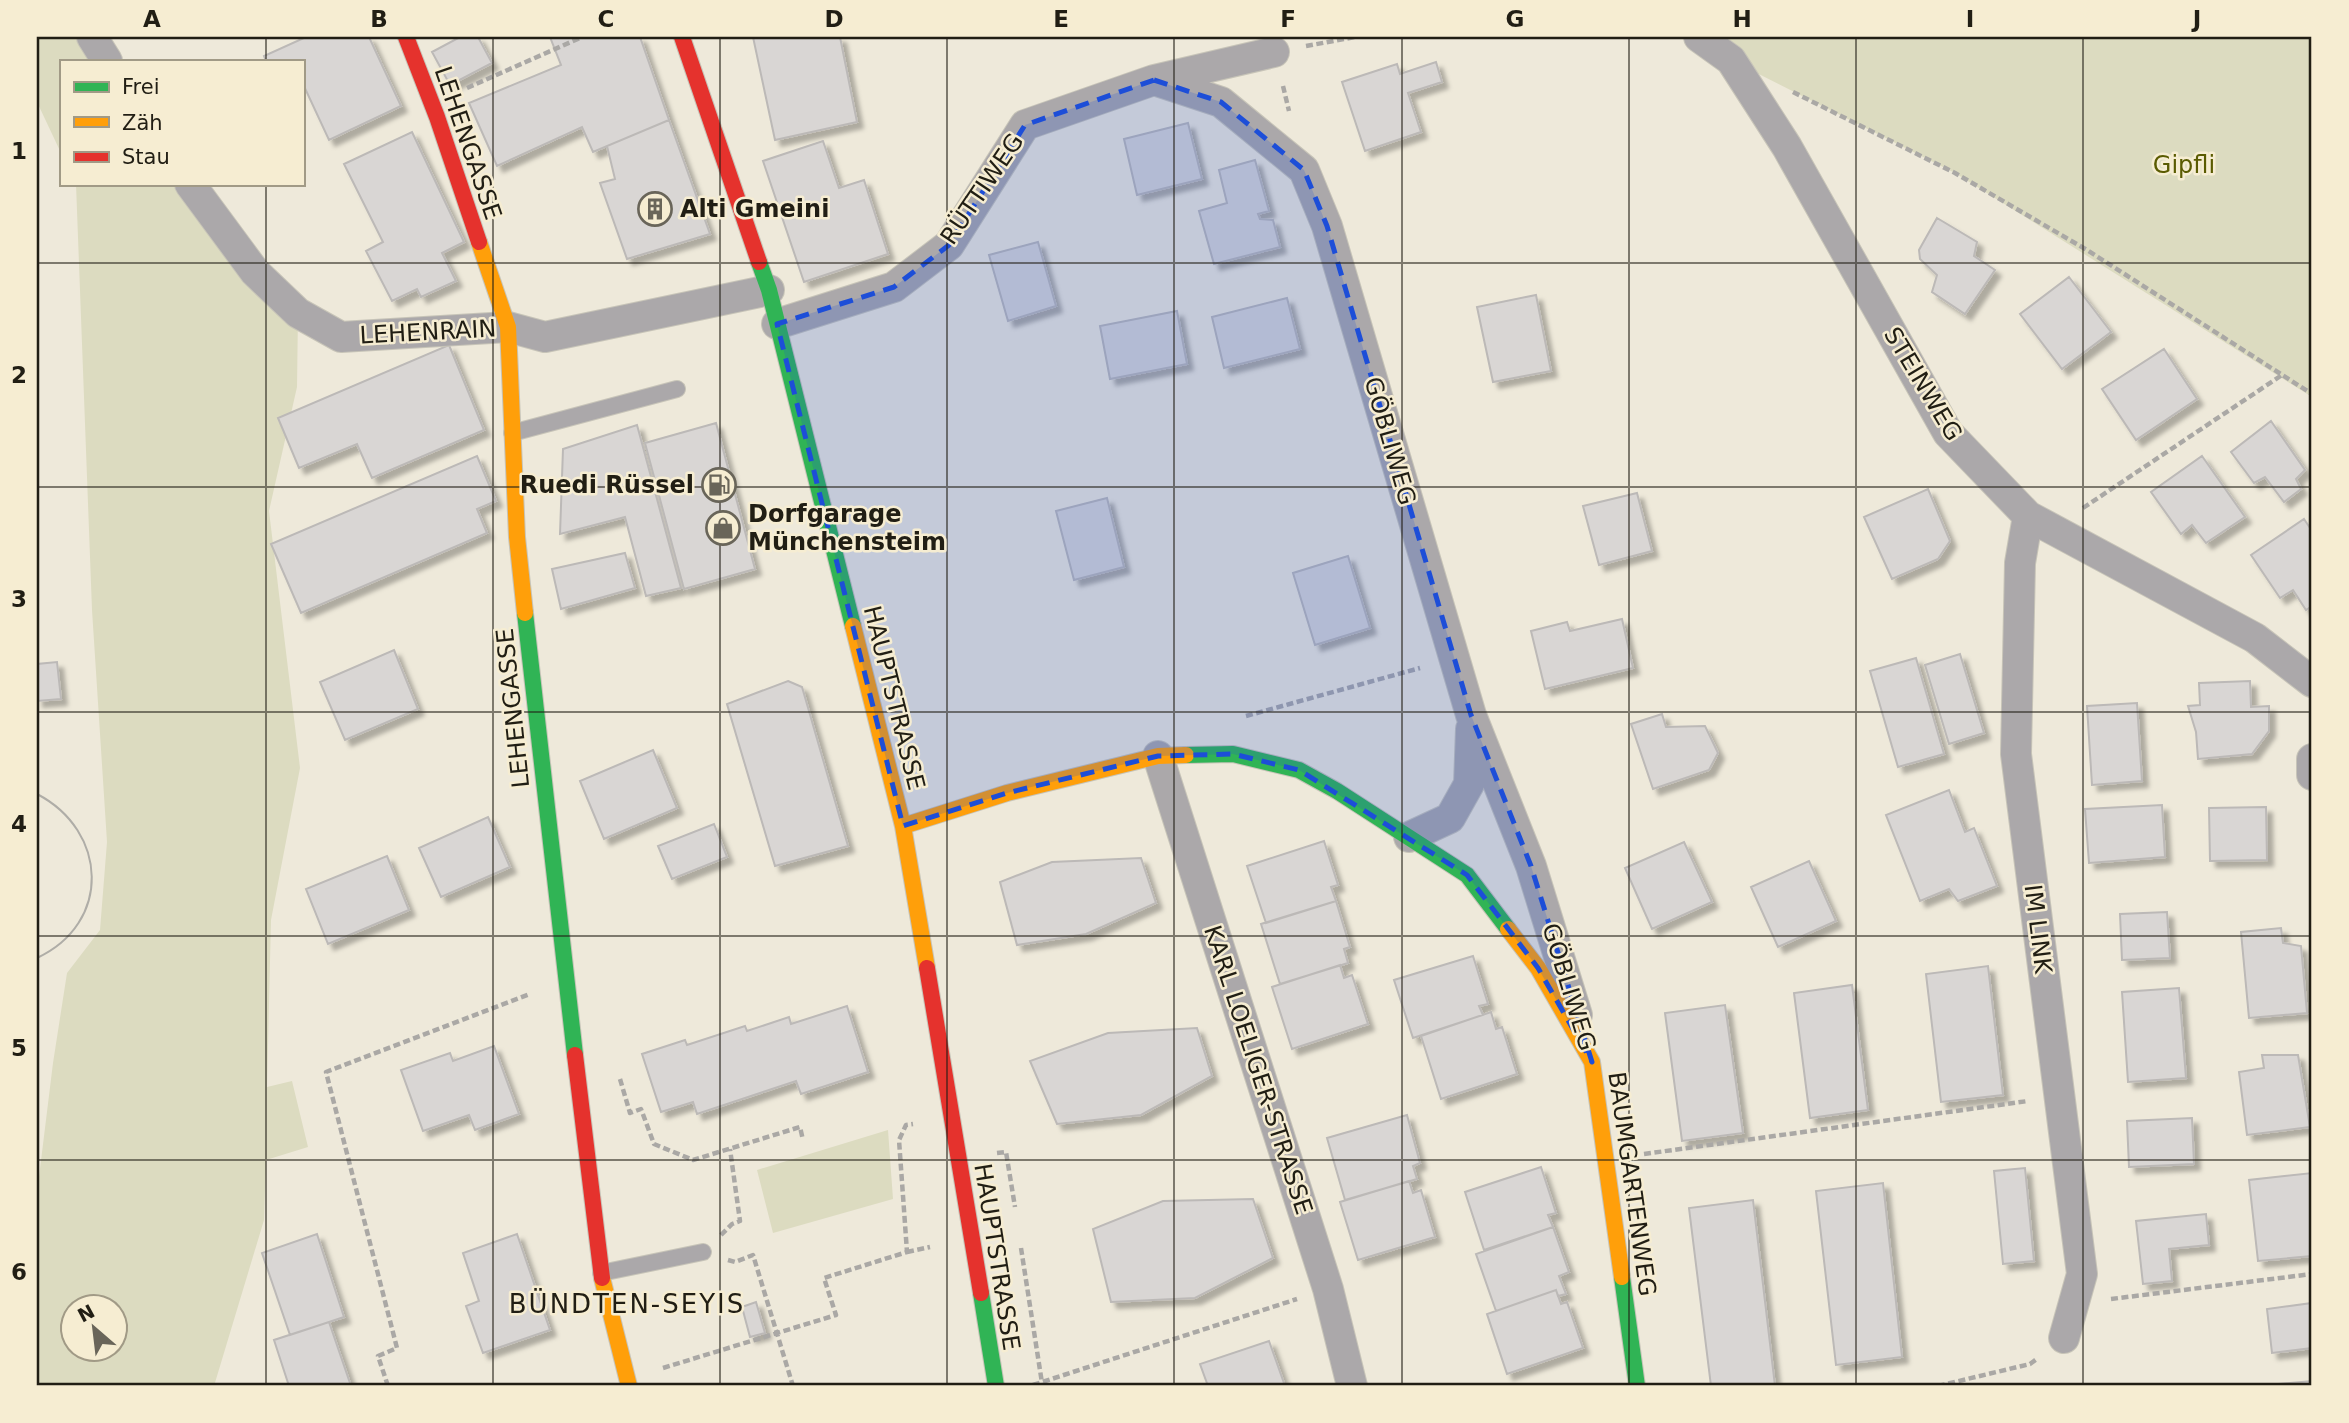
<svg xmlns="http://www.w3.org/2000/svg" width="2349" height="1423" font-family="'DejaVu Sans',sans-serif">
<defs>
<filter id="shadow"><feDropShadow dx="6" dy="6" stdDeviation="2" flood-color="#0004"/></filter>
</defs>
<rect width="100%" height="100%" fill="#eee9da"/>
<path fill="#dcdbc0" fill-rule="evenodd" d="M37,37h55l15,24h-46v92l-24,-51z
M1699,37h613v360l-357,-224 -224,-113z
M76,184h114l108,129 -1,74 -28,124 31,257 -29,152 -4,167 25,-6 16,66 -42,13 -2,60 -50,166h-177v-193l16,-130 14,-90 33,-43 7,-88 -15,-232zM74,1308h42v42h-42z
M888,1130l5,69 -120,34 -16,-63z"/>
<path fill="#d9d6d4" stroke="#bcb9b7" stroke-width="2" filter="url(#shadow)" d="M306,37h63l32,69 -72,34 -26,-56v-23h-37l-2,-5z
M460,37h18l14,26 -42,22 -18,-33z
M550,37h90l29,83 -76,32 -11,-25 -85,39 -28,-63 92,-38z
M753,37h87l17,85 -82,18z
M1436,62l6,20 -34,11 13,39 -56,19 -23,-69 55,-18 3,10z
M669,120l41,114 -83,25 -27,-76 15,-4 -8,-33z
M1188,123l14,56 -65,16 -13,-56z
M412,132l52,110 -22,11 14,28 -35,16 -4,-8 -25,12 -26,-50 17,-9 -39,-78z
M823,141l16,47 25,-8 24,74 -84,28 -41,-121z
M1255,160l14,51 -11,3 2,5 13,1 7,27 -66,17 -15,-53 28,-8 -8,-33z
M1937,218l40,24 -3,14 21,14 -30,44 -33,-22 5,-17 -17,-16 -1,-9z
M1038,242l18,64 -48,15 -19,-66z
M2069,277l42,55 -49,37 -42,-55z
M1536,295l15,76 -58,11 -16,-75z
M1287,298l13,51 -76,19 -12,-51z
M1177,311l10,53 -77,15 -10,-53z
M449,345l35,85 -112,48 -15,-34 -58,24 -21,-50z
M2164,349l33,50 -61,41 -34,-51z
M2271,421l34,49 -9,9 5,10 -17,13 -19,-25 -11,6 -23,-31z
M716,423l39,146 -71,20 -39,-146z
M637,425l44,163 -35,8 -21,-79 -65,17 3,-85z
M477,456l19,45 -19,8 10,24 -186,80 -30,-69z
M2202,456l43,61 -39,26 -14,-18 -11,9 -30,-42z
M1928,489l22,52 -12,18 -46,20 -28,-62z
M1637,493l15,58 -53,14 -16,-59z
M1107,498l17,69 -50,13 -18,-69z
M2304,519l8,12v75l-6,4 -13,-20 -13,8 -29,-43z
M625,553l10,35 -74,21 -9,-40z
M1348,556l22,72 -55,17 -22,-72z
M1622,619l11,49 -88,21 -14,-58 36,-9 3,9z
M394,650l24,59 -73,31 -25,-58z
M1960,654l24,79 -35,11 -24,-79z
M1916,658l28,96 -46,13 -28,-96z
M57,662l4,37 -24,2v-37z
M788,681l14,6 46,159 -73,20 -48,-162z
M2250,681l1,26 18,-1v25l-17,23 -54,5 -2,-27 -8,-26 12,-1 -1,-22z
M2137,703l5,78 -50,4 -5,-79z
M1662,714l4,13 39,-1 13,27 -9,17 -56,19 -22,-65z
M653,750l24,58 -73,31 -24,-58z
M1949,790l16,42 9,-4 23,58 -39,15 -9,-12 -29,12 -34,-86z
M2162,805l3,52 -76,6 -4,-54z
M2266,807l1,53 -57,1 -1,-53z
M488,817l22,50 -69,30 -22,-49z
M714,824l13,33 -55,22 -14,-33z
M1324,841l14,44 -7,2 5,14 -70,22 -19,-57z
M1684,842l28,60 -60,27 -27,-61z
M387,856l22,54 -81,34 -22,-55z
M1141,858l15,45 -70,31 -69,11 -17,-63 52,-20z
M1809,861l27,60 -58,26 -27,-60z
M1336,901l14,46 -6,2 4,14 -68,21 -19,-60z
M2167,912l3,46 -48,2 -2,-46z
M2281,928l2,15 18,3 6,67 -58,5 -8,-86z
M1473,956l15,48 -9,2 4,9 -70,23 -19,-58z
M1340,965l4,13 8,-3 16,49 -76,25 -20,-62z
M1988,966l15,129 -62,7 -15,-128z
M1852,985l16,125 -58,8 -16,-125z
M2179,988l7,90 -58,4 -6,-90z
M1725,1005l18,128 -61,8 -17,-128z
M847,1006l21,66 -67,22 -5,-13 -99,33 -4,-12 -32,10 -19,-58 43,-14 2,5 58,-19 2,5 42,-14 2,7z
M1491,1012l5,17 6,-2 15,47 -76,25 -20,-63z
M1197,1028l15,48 -71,39 -84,9 -27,-63 78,-28z
M494,1046l25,68 -44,16 -6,-15 -46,16 -22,-61 49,-17 3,8z
M2262,1055h36l12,72 -63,8 -8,-63 25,-4z
M1407,1115l13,48 -7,3 4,13 -72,21 -18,-62z
M2192,1118l2,46 -65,3 -2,-46z
M1541,1167l15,46 -8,2 5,12 -69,23 -19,-58z
M2025,1168l9,93 -31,3 -9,-93z
M2312,1173v83l-54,5 -9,-81z
M1409,1181l4,12 8,-3 14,47 -77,23 -18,-58z
M1883,1183l19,174 -66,8 -20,-174z
M1253,1199l20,59 -78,40 -84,4 -18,-73 70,-28z
M1753,1200l22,186h-64l-22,-178z
M2206,1214l3,31 -40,4 3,32 -29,3 -7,-63z
M1553,1227l16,45 -10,4 7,18 -8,2 -2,-6 -60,21 -20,-57z
M317,1234l27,83 -54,18 -28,-82z
M517,1234l33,96 -67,23 -17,-47 13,-5 -16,-48z
M1556,1290l5,14 6,-2 16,46 -76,26 -20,-60z
M756,1302l9,31 -15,4 -8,-30z
M2312,1303v45l-40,5 -5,-44z
M329,1322l22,64h-62l-15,-46z
M1269,1341l16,45h-77l-8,-22z
M2312,1381v5h-33v-2z"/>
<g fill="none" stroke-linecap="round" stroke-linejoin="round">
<g stroke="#c7c4b8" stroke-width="18">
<path id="lane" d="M512,433l165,-44
M601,1273l102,-21"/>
</g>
<g stroke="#c7c4b8" stroke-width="32">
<path id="street" d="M92,37l15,24
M1699,37l32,23 56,87 161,286 80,83 227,122 57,44
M1154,80l67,22 83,68 23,56 144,489 60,151 46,149
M190,184l65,88 43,41 43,24 167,-10 37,10 224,-47
M777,324l117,-37 55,-42 76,-120 129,-45 120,-28
M2028,516l-8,47 -4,191 66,520 -18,64
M1158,756l170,533 24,97
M2312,759v16
M1409,837l41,-19 19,-34 2,-55"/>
</g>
<g stroke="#c7c4b8" stroke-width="18">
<path id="fast" d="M759,262l10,28 84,336
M525,613l50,442
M1186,755l47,-1 66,16 38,21 130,84 41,54
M1622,1277l15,109
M981,1293l15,93"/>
</g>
<g stroke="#c7c4b8" stroke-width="18">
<path id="slow" d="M479,242l29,85 9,210 8,76
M853,626l50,200 24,142
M903,826l104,-33 151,-37 28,-1
M1508,929l30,39 54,94 30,215
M602,1278l27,108"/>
</g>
<g stroke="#c7c4b8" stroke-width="18">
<path id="jam" d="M406,37l31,80 42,125
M682,37l77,225
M927,968l54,325
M575,1055l27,223"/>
</g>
<path stroke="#aaa8a5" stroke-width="4.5" stroke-dasharray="7 3.5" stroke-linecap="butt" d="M1306,46l49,-9
M1283,86l6,25
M467,88l115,-51
M1793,92l162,81 132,77 225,144
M2083,508l199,-133
M1246,716l174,-48
M620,1079l10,34 11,-4 13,35 39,16 107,-33 3,13
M997,1153l9,-1 9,55
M1644,1154l384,-53
M721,1235l11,-11 8,-3 -10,-72
M1021,1248l21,135
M907,1252l23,-5
M728,1260l7,2 18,-7 40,131
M2111,1299l201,-25
M663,1368l173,-53 -12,-37 83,-26 -8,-112 7,-15 7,-1
M1033,1385l264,-86
M388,1386l-10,-30 19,-8 -71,-276 204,-78
M1938,1386l92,-22 8,-6"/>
<use href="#lane" stroke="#aba8aa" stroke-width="16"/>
<use href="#street" stroke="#aba8aa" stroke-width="30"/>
<use href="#fast" stroke="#30b455" stroke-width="16"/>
<use href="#slow" stroke="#ff9f0a" stroke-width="16"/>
<use href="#jam" stroke="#e5322d" stroke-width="16"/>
<path stroke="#afada7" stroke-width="2" d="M37,794c71,37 75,129 0,164"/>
</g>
<path fill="#1d4ed8" fill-opacity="0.2" stroke="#1d4ed8" stroke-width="5" stroke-dasharray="14 9" stroke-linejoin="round" d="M1154,80l67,22 83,68 23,56 144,489 60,151 61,196 -54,-94 -71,-93 -168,-105 -66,-16 -75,2 -151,37 -104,33 -126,-502 117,-37 55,-42 76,-120z"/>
<path fill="none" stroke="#211e14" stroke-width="2" stroke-opacity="0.55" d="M266,37v24M493,37v1349M720,37v1349M947,37v1349M1174,37v1349M1402,37v1349M1629,37v1349M1856,37v1349M2083,37v1349M266,184v1202M37,263h2275M37,487h2275M37,712h2275M37,936h2275M37,1160h2275"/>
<defs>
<g id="building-ring" transform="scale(1.75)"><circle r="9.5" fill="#f6edd2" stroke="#696559" stroke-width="1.5"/><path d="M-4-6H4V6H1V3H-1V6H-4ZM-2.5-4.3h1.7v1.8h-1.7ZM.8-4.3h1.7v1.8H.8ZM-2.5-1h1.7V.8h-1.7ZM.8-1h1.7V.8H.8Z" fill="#696559"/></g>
<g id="fuel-ring" transform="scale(1.75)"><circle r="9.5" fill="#f6edd2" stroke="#696559" stroke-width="1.5"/><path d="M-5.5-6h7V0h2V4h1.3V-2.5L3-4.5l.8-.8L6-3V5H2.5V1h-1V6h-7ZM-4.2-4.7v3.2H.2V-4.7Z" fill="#696559"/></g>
<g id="shop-ring" transform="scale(1.75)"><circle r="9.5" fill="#f6edd2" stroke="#696559" stroke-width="1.5"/><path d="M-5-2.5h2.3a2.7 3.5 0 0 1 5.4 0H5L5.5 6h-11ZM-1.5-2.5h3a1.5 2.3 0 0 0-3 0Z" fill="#696559"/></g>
</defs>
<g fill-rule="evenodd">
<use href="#building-ring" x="655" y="209"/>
<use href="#fuel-ring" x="719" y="485"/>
<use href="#shop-ring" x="723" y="528"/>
</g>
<g text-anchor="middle" stroke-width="5" stroke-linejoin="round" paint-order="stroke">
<g font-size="24" fill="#211e14" stroke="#f6edd2">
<text transform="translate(468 143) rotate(71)" y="8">LEHENGASSE</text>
<text transform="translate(982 189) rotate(-56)" y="8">RÜTTIWEG</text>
<text transform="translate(428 332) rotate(-3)" y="8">LEHENRAIN</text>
<text transform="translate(1923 384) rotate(59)" y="8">STEINWEG</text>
<text transform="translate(1390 441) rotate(74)" y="8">GÖBLIWEG</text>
<text transform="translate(894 698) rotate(76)" y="8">HAUPTSTRASSE</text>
<text transform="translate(513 708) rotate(-96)" y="8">LEHENGASSE</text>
<text transform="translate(2038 929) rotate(83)" y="8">IM LINK</text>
<text transform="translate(1569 987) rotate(73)" y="8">GÖBLIWEG</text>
<text transform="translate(1258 1070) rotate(72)" y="8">KARL LOELIGER-STRASSE</text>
<text transform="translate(1632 1184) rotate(82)" y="8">BAUMGARTENWEG</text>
<text transform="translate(997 1257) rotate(81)" y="8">HAUPTSTRASSE</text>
</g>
<g font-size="24" fill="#5a5b01" stroke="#f6edd2">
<text x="2184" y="173">Gipfli</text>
</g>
<g font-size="24" font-weight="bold" fill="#211e14" stroke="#f6edd2" text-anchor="start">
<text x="680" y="217">Alti Gmeini</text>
<text x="694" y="493" text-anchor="end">Ruedi Rüssel</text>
<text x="748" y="522">Dorfgarage<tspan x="748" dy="28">Münchensteim</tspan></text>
</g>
<g font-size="26" letter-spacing="2" fill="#211e14" stroke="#f6edd2">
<text x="627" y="1313">BÜNDTEN-SEYIS</text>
</g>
</g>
<rect width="2349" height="1423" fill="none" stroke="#f6edd2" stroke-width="77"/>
<rect x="60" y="60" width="245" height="126" fill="#f6edd2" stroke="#a19a86" stroke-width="2"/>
<rect x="74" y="82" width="35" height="10" fill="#30b455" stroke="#a19a86" stroke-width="2"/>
<text x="122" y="94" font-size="21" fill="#211e14">Frei</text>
<rect x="74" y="117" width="35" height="10" fill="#ff9f0a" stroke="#a19a86" stroke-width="2"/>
<text x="122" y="130" font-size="21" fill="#211e14">Zäh</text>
<rect x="74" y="152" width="35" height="10" fill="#e5322d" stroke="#a19a86" stroke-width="2"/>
<text x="122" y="164" font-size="21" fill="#211e14">Stau</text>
<g transform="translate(94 1328) rotate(332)"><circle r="33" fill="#f6edd2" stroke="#a19a86" stroke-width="2"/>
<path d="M0-5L12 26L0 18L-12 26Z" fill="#696559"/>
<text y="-10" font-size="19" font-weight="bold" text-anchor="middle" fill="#211e14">N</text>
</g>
<rect x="38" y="38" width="2272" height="1346" fill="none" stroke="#211e14" stroke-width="2.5"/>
<g font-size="23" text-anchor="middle" font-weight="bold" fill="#211e14">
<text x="152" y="27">A</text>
<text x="379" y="27">B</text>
<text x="606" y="27">C</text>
<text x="834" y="27">D</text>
<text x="1061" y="27">E</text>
<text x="1288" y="27">F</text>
<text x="1515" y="27">G</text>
<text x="1742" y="27">H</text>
<text x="1970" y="27">I</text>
<text x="2197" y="27">J</text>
<text x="19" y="159">1</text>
<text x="19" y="383">2</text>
<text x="19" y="607">3</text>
<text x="19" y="832">4</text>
<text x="19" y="1056">5</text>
<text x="19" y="1280">6</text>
</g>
</svg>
